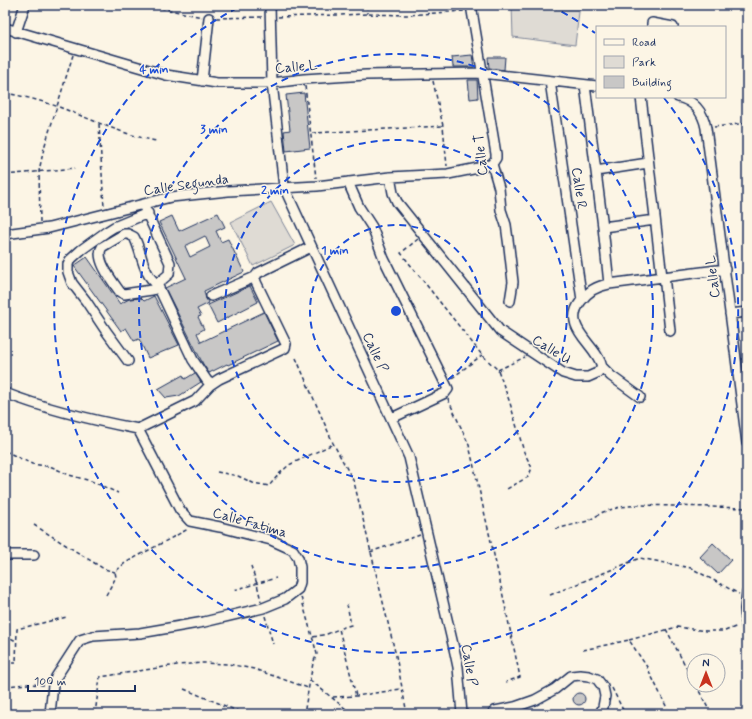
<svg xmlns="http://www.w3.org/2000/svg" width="752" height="719" font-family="Mynerve,sans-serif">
<rect width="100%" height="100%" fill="#fcf5e5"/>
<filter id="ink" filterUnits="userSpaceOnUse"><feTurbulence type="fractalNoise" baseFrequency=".025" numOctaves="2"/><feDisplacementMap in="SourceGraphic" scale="8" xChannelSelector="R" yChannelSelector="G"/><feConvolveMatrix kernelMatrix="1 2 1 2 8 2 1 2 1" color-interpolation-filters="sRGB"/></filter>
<g filter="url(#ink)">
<path fill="#dfdbd4" stroke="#7d8599" d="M512,5h69l-2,7 -4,33 -62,-8z
M271,202l24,43 -42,21 -22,-44z"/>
<path fill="#c8c7c6" stroke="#1b2f5e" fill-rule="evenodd" d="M472,55l2,12h-21l-1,-10z
M488,57h17l-1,13 -15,-2z
M468,80h9l1,18 -8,1z
M304,93l6,55 -24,3 -2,-20 6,-1 -4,-35z
M218,213l7,14 -9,4 5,11 7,-3 16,33 -40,19 2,8 3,4 -12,6 4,7 -3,1 6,12 -7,4 4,9 63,-30 14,29 -50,24 -1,-1 -18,9 -6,-9 -38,-76 21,-10 -27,-56 13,-6 7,15zM205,236l5,11 -20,10 -5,-11z
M87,257l33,47 9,-5 12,-1 3,3 10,-5 25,49 -31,13 -9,-19 -5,2 -8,-13 -5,3 -47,-65z
M250,286l8,16 -41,21 -9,-18z
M195,373l6,9 -22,14 -13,2 -8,-9 25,-14 2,4z
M713,543l18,17 -13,14 -18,-17z
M573 699a6 6 0 1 1 12 0a6 6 0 1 1-12 0Z"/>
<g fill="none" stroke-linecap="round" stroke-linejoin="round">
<g stroke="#1b2f5e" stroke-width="12">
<path id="minor" d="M270,5l2,78 12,104 125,270 46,196 3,14 4,47
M471,5l25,149v4l-4,6 7,24 2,22 5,15 3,22 4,35 -3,19
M652,27v-4l21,4
M5,28l161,47 51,8h55l32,-4 62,-4 116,-2 115,13
M16,32l9,-27
M202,81l7,-63
M550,81l32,219
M585,85l18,142 6,57
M641,97l21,180
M678,97c17,4 25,15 28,31l41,315
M596,171l52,-8
M390,177l3,16 4,9 103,129 63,42 13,4h12l9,-4 5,-6c-5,-23 -42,-39 -21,-66 7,-10 16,-15 28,-17l116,-15
M348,182l11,25 13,20 12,32 64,130 -3,4 -53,25
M145,209l25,54 -1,11 -12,10 -2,5 -3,1 -28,4 -4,-2c-7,-10 -26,-33 -18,-45l22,-13h4l6,3c8,14 8,37 23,47l36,76 17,25
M603,227l52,-7
M5,234l44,-6 122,-31 57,-6 89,-5 73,-9 58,-3 30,-6 14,-4
M664,276l6,55
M211,296l44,-19 3,-4 53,-26
M730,314l17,-2
M128,361l-22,-30 -20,-30 -14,-18 -4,-11v-8l2,-4 11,-10 25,-18 8,-5 34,-14
M602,367l9,9 29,21
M5,393c43,17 87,27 133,36
M138,429l57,-28 15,-16 9,-6 66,-31 1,-4 -30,-62 -1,-5
M5,555h29
M747,593l-2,16 2,21
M50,714l3,-29 3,-8 24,-37 13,-4 47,-3 64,-11 59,-14 22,-9 13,-10 2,-7v-15l-2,-9 -5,-8 -22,-10 -51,-13 -30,-6 -10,-11 -42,-81
M492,714l3,-3 20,-4 20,-7 20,-11 16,-13 9,-1 9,1 8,3 6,8 2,9 -2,11 -3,7"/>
</g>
<path stroke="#1b2f5e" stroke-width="1.5" stroke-dasharray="4 3" stroke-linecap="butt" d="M147,5l55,12
M367,5v9
M278,17l89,-3 42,1 55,-4
M216,18l46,-1
M433,81l10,45 4,40
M305,86l11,92
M5,93c18,3 37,8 54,14 32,12 64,28 98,34
M99,124l5,83
M714,127l33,-4
M312,133l131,-7
M5,175l70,-7
M40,222l-1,-51 5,-23 29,-93
M418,239l-17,14 81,102 16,15 12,33 14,49 8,16 -4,9 -23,13
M296,358l37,85 21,39 42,174 11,58
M498,370l27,-13
M452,378l30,-23
M448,399l21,46 30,132 21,100 -14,5
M5,451l27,13 20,3 17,8 22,6 27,12
M217,472l21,4 15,7 16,3 10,-12 10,-9 44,-21
M34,525l70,44 11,3
M556,529l32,-8 15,-9 17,-5 19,-2 108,3
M370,552l50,-17
M251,566l6,18 4,17
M234,590l42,-12
M106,595l10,-18 -1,-5 10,-9 63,-34
M550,595l90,-37 51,10 48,26
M301,597l16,57 -4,9 -9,51
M347,604l4,21 -10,3 -2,1 17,67
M265,616l8,28
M666,629l28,53
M5,635l11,6
M313,637l14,-3 12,-5
M629,640l48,-13 29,4h19l13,-5
M583,650l46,-10 18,27 23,47
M5,663h11l1,-34 50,-12
M310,680l42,34
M696,685l15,29
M5,686l23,-2 17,1
M612,688l13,26
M184,689l61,25
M5,694l1,-6
M333,697l23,-1 45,-7
M95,714l5,-37 77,-12 26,-2 25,1 26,5 54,19
M136,714v-6
M222,714l1,-8"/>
<use href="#minor" stroke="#fcf5e5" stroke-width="9"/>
</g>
</g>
<g fill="none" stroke="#1d4ed8" stroke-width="2" stroke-dasharray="7 5">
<circle cx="396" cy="311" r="86"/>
<circle cx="396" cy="311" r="171"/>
<circle cx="396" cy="311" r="257"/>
<path d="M551 6A342 342 0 0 1 595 33M664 98A342 342 0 1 1 241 6"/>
</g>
<g text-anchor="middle" stroke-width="3" stroke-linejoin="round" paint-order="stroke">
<g font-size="14" fill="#1b2f5e" stroke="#fcf5e5">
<text transform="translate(296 66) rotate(-5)" y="5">Calle L</text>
<text transform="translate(480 155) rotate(-96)" y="5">Calle T</text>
<text transform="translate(186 184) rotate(-8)" y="5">Calle Segunda</text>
<text transform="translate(580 188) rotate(82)" y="5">Calle R</text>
<text transform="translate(712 277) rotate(-97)" y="5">Calle L</text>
<text transform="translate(552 349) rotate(32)" y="5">Calle U</text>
<text transform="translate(376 352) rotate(65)" y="5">Calle P</text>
<text transform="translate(250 522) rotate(16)" y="5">Calle Fatima</text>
<text transform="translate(470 665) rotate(81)" y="5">Calle P</text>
</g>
</g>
<circle cx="396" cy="311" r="6" fill="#1d4ed8" stroke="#fcf5e5" stroke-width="2"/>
<g font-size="12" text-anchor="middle" font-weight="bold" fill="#1d4ed8" stroke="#fcf5e5" stroke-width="3" stroke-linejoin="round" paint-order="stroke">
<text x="154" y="73">4 min</text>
<text x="214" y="133">3 min</text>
<text x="275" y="194">2 min</text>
<text x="335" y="254">1 min</text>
</g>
<rect width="752" height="719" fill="none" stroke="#fcf5e5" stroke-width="20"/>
<rect x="10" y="10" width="732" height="699" fill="none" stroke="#1b2f5e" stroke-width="1.5" filter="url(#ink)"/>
<rect x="596" y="26" width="130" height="72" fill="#fcf5e5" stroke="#a2a6af"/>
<rect x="604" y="39" width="20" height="6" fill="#fcf5e5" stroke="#a2a6af"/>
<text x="632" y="46" font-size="12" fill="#1b2f5e">Road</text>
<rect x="604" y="56" width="20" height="12" fill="#dfdbd4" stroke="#a2a6af"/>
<text x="632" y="66" font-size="12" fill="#1b2f5e">Park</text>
<rect x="604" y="76" width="20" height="12" fill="#c8c7c6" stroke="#a2a6af"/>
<text x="632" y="86" font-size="12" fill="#1b2f5e">Building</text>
<g transform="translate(706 673)"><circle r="19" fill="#fcf5e5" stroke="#a2a6af"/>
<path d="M0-3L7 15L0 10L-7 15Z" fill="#c8321e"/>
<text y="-6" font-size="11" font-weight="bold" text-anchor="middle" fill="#1b2f5e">N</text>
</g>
<path d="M28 685v6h107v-6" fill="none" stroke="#1b2f5e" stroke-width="2"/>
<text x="34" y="685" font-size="12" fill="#1b2f5e" stroke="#fcf5e5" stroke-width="3" paint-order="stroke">100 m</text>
</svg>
